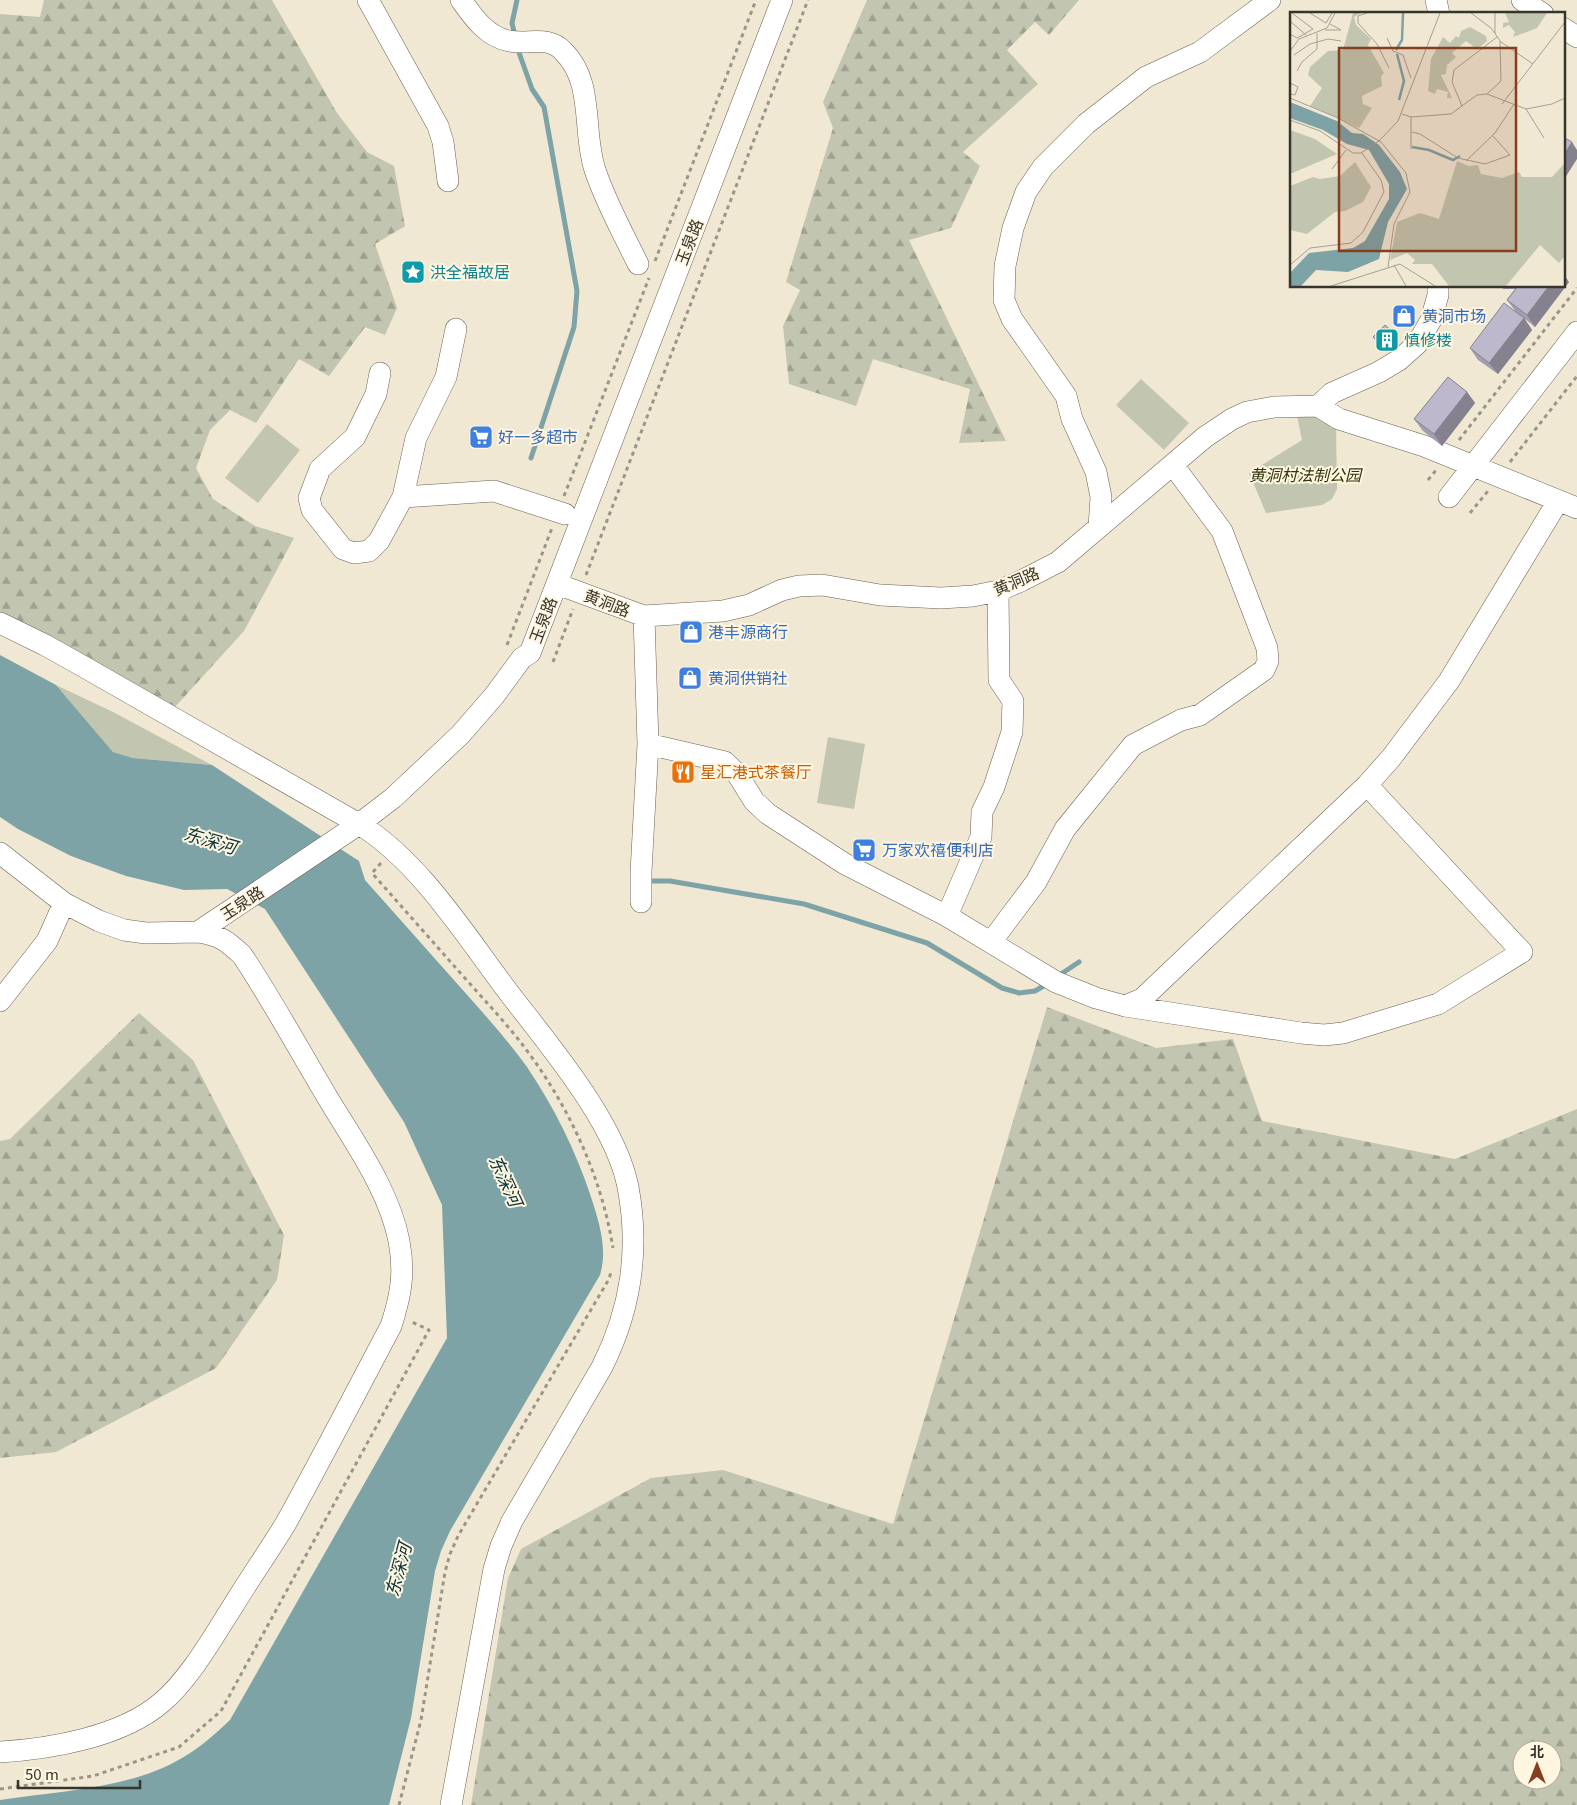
<svg xmlns="http://www.w3.org/2000/svg" width="1577" height="1805" font-family="Georgia,'Noto Sans SC',serif">
<defs>
<pattern id="forest-firs" width="22" height="20" patternUnits="userSpaceOnUse" patternTransform="scale(1.25)"><rect width="22" height="20" fill="#c2c5b0"/><path d="M5 1l3.5 6h-7zM16 11l3.5 6h-7z" fill="#9ea18f"/></pattern>
</defs>
<rect width="100%" height="100%" fill="#f1e8d4"/>
<path fill="#c2c5b0" d="M1141,379l48,44 -25,27 -48,-45z
M1315,413l21,12 1,64 -5,10 -10,6 -56,8 -17,-40 53,-33 -5,-24z
M267,424l33,26 -42,53 -33,-25z
M56,685l57,27 99,53 -79,-7 -20,-6z
M828,737l37,7 -11,65 -37,-6z"/>
<path fill="url(#forest-firs)" fill-rule="evenodd" d="M44,0h228l65,113 30,39 27,14 11,60 -30,18 22,64 -12,27 -20,-8 -36,49 -30,-17 -43,64 -26,-13 -20,20 -14,38 17,31 42,27 39,12 -50,93 -69,76 -175,-85v-608l40,3z
M867,0h212l-30,35 -14,-13 -28,28 31,34 -75,68 17,14 -29,62 -42,12 97,201 -47,2 11,-54 -97,-30 -17,47 -67,-22 -6,-58 17,-36 -14,-8 47,-154 -10,-26z
M1047,1007l109,41 77,-9 29,82 193,38 122,-50v696h-1106l37,-227 13,-29 130,-71 72,-8 170,54zM1522,1750h30v30h-30z
M139,1013l54,47 91,175 -7,45 -61,88 -160,84 -56,6v-317l10,-2z"/>
<path fill="#7da3a6" d="M0,655l56,30 57,67 20,6 79,7 147,96 6,19c32,36 64,72 96,108 23,26 46,51 66,79 27,40 49,84 64,130 8,25 17,52 9,78l-150,256 -9,20 -6,20 -24,147 -22,87h-389v-5c59,-9 130,-11 182,-42 18,-10 33,-24 48,-38l217,-382 -5,-133 -38,-83 -139,-213 -38,-20 -43,1 -58,-14 -55,-20 -53,-27 -18,-12z"/>
<g fill="none" stroke-linecap="round" stroke-linejoin="round">
<path stroke="#7da3a6" stroke-width="5" d="M515,36l-3,-13 5,-23
M517,47l15,42 12,18 33,184 -3,36 -43,131
M646,881h24l134,23 123,39 75,45 17,5 16,-2 12,-7
M1058,976l21,-14"/>
<g stroke="#696150" stroke-width="22">
<path id="minor" d="M368,0l70,126 5,16 5,39
M461,0c12,17 26,37 48,41 19,4 39,-6 54,10 32,31 19,80 32,119 11,33 28,63 43,94
M1436,0l3,14
M1522,0l21,14
M1563,28l14,9
M380,373l-4,21 -21,43 -35,32 -11,29 3,12 31,39 11,4 15,-2 10,-10 24,-44 91,-6 71,23
M1318,406l14,-13 47,-21 20,-12 18,-16 14,-24 7,-25v-9
M403,497l13,-59 30,-61 10,-48
M1449,497l128,-165
M1099,527l2,-30 -5,-25 -24,-53 -6,-23 -54,-77 -8,-19 1,-34 8,-38 13,-36 17,-25 43,-43 60,-47 54,-25 70,-52
M557,584l87,32 79,-5 26,-6 33,-15 17,-4 23,-1 58,10 61,3 32,-2 25,-5 23,-10 37,-19 147,-125 27,-18 15,-7 27,-5 44,-1 21,13 85,27 153,62
M0,623l45,22 41,23 273,156c60,37 105,109 147,165 41,54 109,132 122,198 12,64 3,122 -26,180l-90,154 -11,25 -7,23 -43,236
M648,744l77,18 13,13 16,26 14,13 77,50 102,52 109,66 40,16 29,8 176,27 23,2 19,-2 95,-29 84,-52 -155,-167
M0,853l64,50 35,18 25,9 22,3 52,-1 161,-108 34,-26 67,-63 34,-39 28,-38 8,-5 252,-653
M641,902v-30l7,-128 -4,-128
M947,916l34,-79 1,-25 12,-25 18,-55 1,-31 -14,-21 -1,-89
M991,942l45,-60 29,-53 68,-84 48,-25 19,-5 64,-45 4,-9 -1,-13 -45,-117 -49,-66
M0,1001l47,-60 17,-38
M1125,1006l17,-7 225,-214 24,-27 58,-77 109,-180
M0,1752c50,-3 121,-15 161,-49 28,-23 52,-66 72,-97 17,-28 36,-55 53,-83 36,-65 70,-131 105,-197 10,-31 14,-53 8,-85 -10,-52 -47,-102 -73,-146 -28,-47 -54,-95 -84,-140 -17,-16 -22,-19 -44,-23"/>
</g>
<path stroke="#9b9586" stroke-width="3" stroke-dasharray="4 4" stroke-linecap="butt" d="M655,261l101,-261
M1459,440l118,-152
M1510,462l67,-86
M1428,480l9,-11
M564,496l85,-218
M1470,513l18,-22
M586,575l222,-575
M507,645l45,-117
M553,662l20,-53
M381,863l-9,10c28,32 56,63 83,94 21,24 43,47 63,72 47,59 83,134 95,209
M0,1789l93,-13 86,-29 42,-36 208,-381 -19,-9
M399,1805l22,-85 24,-148 5,-18 8,-18 151,-257 2,-7"/>
<use href="#minor" stroke="#fff" stroke-width="21"/>
</g>
<path fill="#a39eaf" d="M1569,282l-34,45 -19,-15 -9,-12 8,-11h-12l-2,-3h62z
M1524,318l8,12 -34,44 -20,-14 -8,-12z
M1395,334l3,4 -12,13 -10,-10 -3,-4z
M1467,392l8,11 -33,43 -19,-15 -9,-12z"/>
<path fill="#85818f" d="M1572,142l5,8v9l-14,22v-25z
M1563,273l6,9 -34,45 -8,-12 22,-29h14z
M1524,318l8,12 -34,44 -9,-11z
M1395,334l3,4 -12,13 -3,-4z
M1467,392l8,11 -33,43 -8,-12z"/>
<path fill="#beb8cc" stroke="#85818f" d="M1563,137l9,5 -9,14z
M1518,286h31l-22,29 -20,-15z
M1504,303l20,15 -35,45 -19,-15z
M1385,325l10,9 -12,13 -10,-10z
M1448,377l19,15 -33,42 -20,-15z"/>
<defs>
<g id="sight-square" transform="scale(1.25)"><rect x="-9" y="-9" width="18" height="18" rx="4" fill="#0f9aa8" stroke="#fff6e1"/><path d="M0-6L1.8-2.2L6-1.7L2.9 1.2L3.7 5.4L0 3.3L-3.7 5.4L-2.9 1.2L-6-1.7L-1.8-2.2Z" fill="#fff"/></g>
<g id="shop-square" transform="scale(1.25)"><rect x="-9" y="-9" width="18" height="18" rx="4" fill="#3f7fe0" stroke="#fff6e1"/><path d="M-5-2.5h2.3a2.7 3.5 0 0 1 5.4 0H5L5.5 6h-11ZM-1.5-2.5h3a1.5 2.3 0 0 0-3 0Z" fill="#fff"/></g>
<g id="building-square" transform="scale(1.25)"><rect x="-9" y="-9" width="18" height="18" rx="4" fill="#0f9aa8" stroke="#fff6e1"/><path d="M-4-6H4V6H1V3H-1V6H-4ZM-2.5-4.3h1.7v1.8h-1.7ZM.8-4.3h1.7v1.8H.8ZM-2.5-1h1.7V.8h-1.7ZM.8-1h1.7V.8H.8Z" fill="#fff"/></g>
<g id="supermarket-square" transform="scale(1.25)"><rect x="-9" y="-9" width="18" height="18" rx="4" fill="#3f7fe0" stroke="#fff6e1"/><path d="M-6-5.5h2.5l.6 2H6L4.5 2H-2.5L-4.4-4H-6ZM-1.5 3.2a1.3 1.3 0 1 0 .1 0ZM3 3.2a1.3 1.3 0 1 0 .1 0Z" fill="#fff"/></g>
<g id="restaurant-square" transform="scale(1.25)"><rect x="-9" y="-9" width="18" height="18" rx="4" fill="#e8710a" stroke="#fff6e1"/><path d="M-5-6h1v4h1v-4h1v4h1v-4h1v5L-1.5 .5V6h-2V.5L-5-1ZM5-6V6H3V1.5H1.5Q1.5-4 5-6Z" fill="#fff"/></g>
</defs>
<g fill-rule="evenodd">
<use href="#sight-square" x="413" y="272"/>
<use href="#shop-square" x="1404" y="316"/>
<use href="#building-square" x="1387" y="340"/>
<use href="#supermarket-square" x="481" y="437"/>
<use href="#shop-square" x="691" y="632"/>
<use href="#shop-square" x="690" y="678"/>
<use href="#restaurant-square" x="683" y="772"/>
<use href="#supermarket-square" x="864" y="850"/>
</g>
<g text-anchor="middle" stroke-width="4" stroke-linejoin="round" paint-order="stroke">
<g font-size="16" fill="#37342c" stroke="#fff6e1">
<text transform="translate(689 242) rotate(-69)" y="6">玉泉路</text>
<text transform="translate(1016 581) rotate(-23)" y="6">黄洞路</text>
<text transform="translate(607 603) rotate(21)" y="6">黄洞路</text>
<text transform="translate(543 620) rotate(-69)" y="6">玉泉路</text>
<text transform="translate(242 903) rotate(-33)" y="6">玉泉路</text>
</g>
<g font-size="16" fill="#0d838f" stroke="#fff6e1" text-anchor="start">
<text x="430" y="278">洪全福故居</text>
<text x="1404" y="346">慎修楼</text>
</g>
<g font-size="16" fill="#366cbe" stroke="#fff6e1" text-anchor="start">
<text x="1422" y="322">黄洞市场</text>
<text x="498" y="443">好一多超市</text>
<text x="708" y="638">港丰源商行</text>
<text x="708" y="684">黄洞供销社</text>
<text x="882" y="856">万家欢禧便利店</text>
</g>
<g font-size="16" font-style="italic" fill="#31330c" stroke="#fff6e1">
<text x="1305" y="481">黄洞村法制公园</text>
</g>
<g font-size="16" fill="#c56008" stroke="#fff6e1" text-anchor="start">
<text x="700" y="778">星汇港式茶餐厅</text>
</g>
<g font-size="18" font-style="italic" fill="#0d3438" stroke="#fff6e1">
<text transform="translate(210 841) rotate(16)" y="6">东深河</text>
<text transform="translate(505 1181) rotate(65)" y="6">东深河</text>
<text transform="translate(399 1570) rotate(-75)" y="6">东深河</text>
</g>
</g>
<g transform="translate(1290 12)">
<rect width="275" height="275" fill="#f1e8d4"/>
<path d="M63,1h8l-7,4 2,8 15,14 -3,6 16,28 -3,3 1,10 -20,10 1,8 9,4 -13,20 -49,-22 12,-18 -14,-13 2,-8 18,-16 15,-1zM215,1h42l-10,15 -24,9 2,-5 -6,-7 -6,3v-5l6,-1zM180,15l16,9 1,5 -10,8 -11,-8 -14,12 4,4 -9,8 -1,9 -5,1 11,23h-5l1,-6 -11,-3 -2,5 -7,-3 3,-32 12,-22 7,6 6,-7 3,2 2,-7zM0,118l25,9 22,15 -47,20zM167,149l12,5 9,-1 3,9 21,4 17,-6 3,5h30l13,-14v93l-6,7 -19,-18 -34,41h-57l-17,-22h-20l3,-4 -8,-7 -17,7 7,-38 23,-9 19,6zM65,150l16,25 -8,15 -18,9 -10,1 -28,22 -17,-4v-44l23,-9 7,2 20,-3z" fill="#c2c5b0"/>
<path d="M0,90l47,19 15,12 11,1 16,11 21,27 7,17 -19,33 -9,37 -31,13 -32,-2 -15,16h-11v-13l19,-20 44,-5 12,-7 24,-42v-15l-20,-34 -22,-6 -24,-14 -33,-12z" fill="#7da3a6"/>
<path fill="none" stroke="#7da3a6" stroke-width="2.5" d="M106,38l6,-10 1,-27M107,42l7,27 -5,19M122,135l17,3 24,10 7,-4"/>
<path fill="none" stroke="#a7a091" stroke-width="1" d="M20,1l16,10 6,-10M77,1l-9,3v7l19,21 12,24M181,1l20,15 10,14 32,22M205,1v20M0,9l16,14M35,18h16l-11,-6M0,22l7,4 16,-9 -21,-16M97,26l6,13 10,4 8,23M0,39l9,-12 28,-11 8,-15M4,43l16,-11 18,-5 13,2M7,59l5,-9 15,-13v-16M0,71l8,4 -3,8 -5,-1M197,82l14,-13 -1,-40M0,86l48,20 43,24 25,31 4,19 -16,32 -6,43M212,92l63,-82M172,94l-10,-24 2,-12 43,-33M236,97l26,-5 13,-6M112,102l9,3 40,-3 26,-19 10,-1 39,15 18,29M0,108l30,11 33,22h8l18,-12 19,-20 42,-108M122,120l8,2 38,24 27,6 25,-9 -17,-19M121,137v-32M176,149l29,-28 19,-29M42,157l14,-19M0,253l20,-17 41,-5 12,-11 21,-40 -3,-12 -19,-27M104,253l12,21M41,274l69,-22 35,22"/>
<path fill="#863f1e" fill-opacity="0.15" stroke="#863f1e" stroke-width="2.5" d="M49,36h177v203h-177z"/>
<rect width="275" height="275" fill="none" stroke="#37342c" stroke-width="2.5"/>
</g>
<g transform="translate(1537 1765)"><circle r="24" fill="#fff6e1" stroke="#afa899"/>
<path d="M0-4L9 19L0 12L-9 19Z" fill="#863f1e"/>
<text y="-8" font-size="14" font-weight="bold" text-anchor="middle" fill="#37342c">北</text>
</g>
<path d="M18 1780v8h122v-8" fill="none" stroke="#37342c" stroke-width="2.5"/>
<text x="25" y="1780" font-size="15" fill="#37342c" stroke="#fff6e1" stroke-width="4" paint-order="stroke">50 m</text>
</svg>
